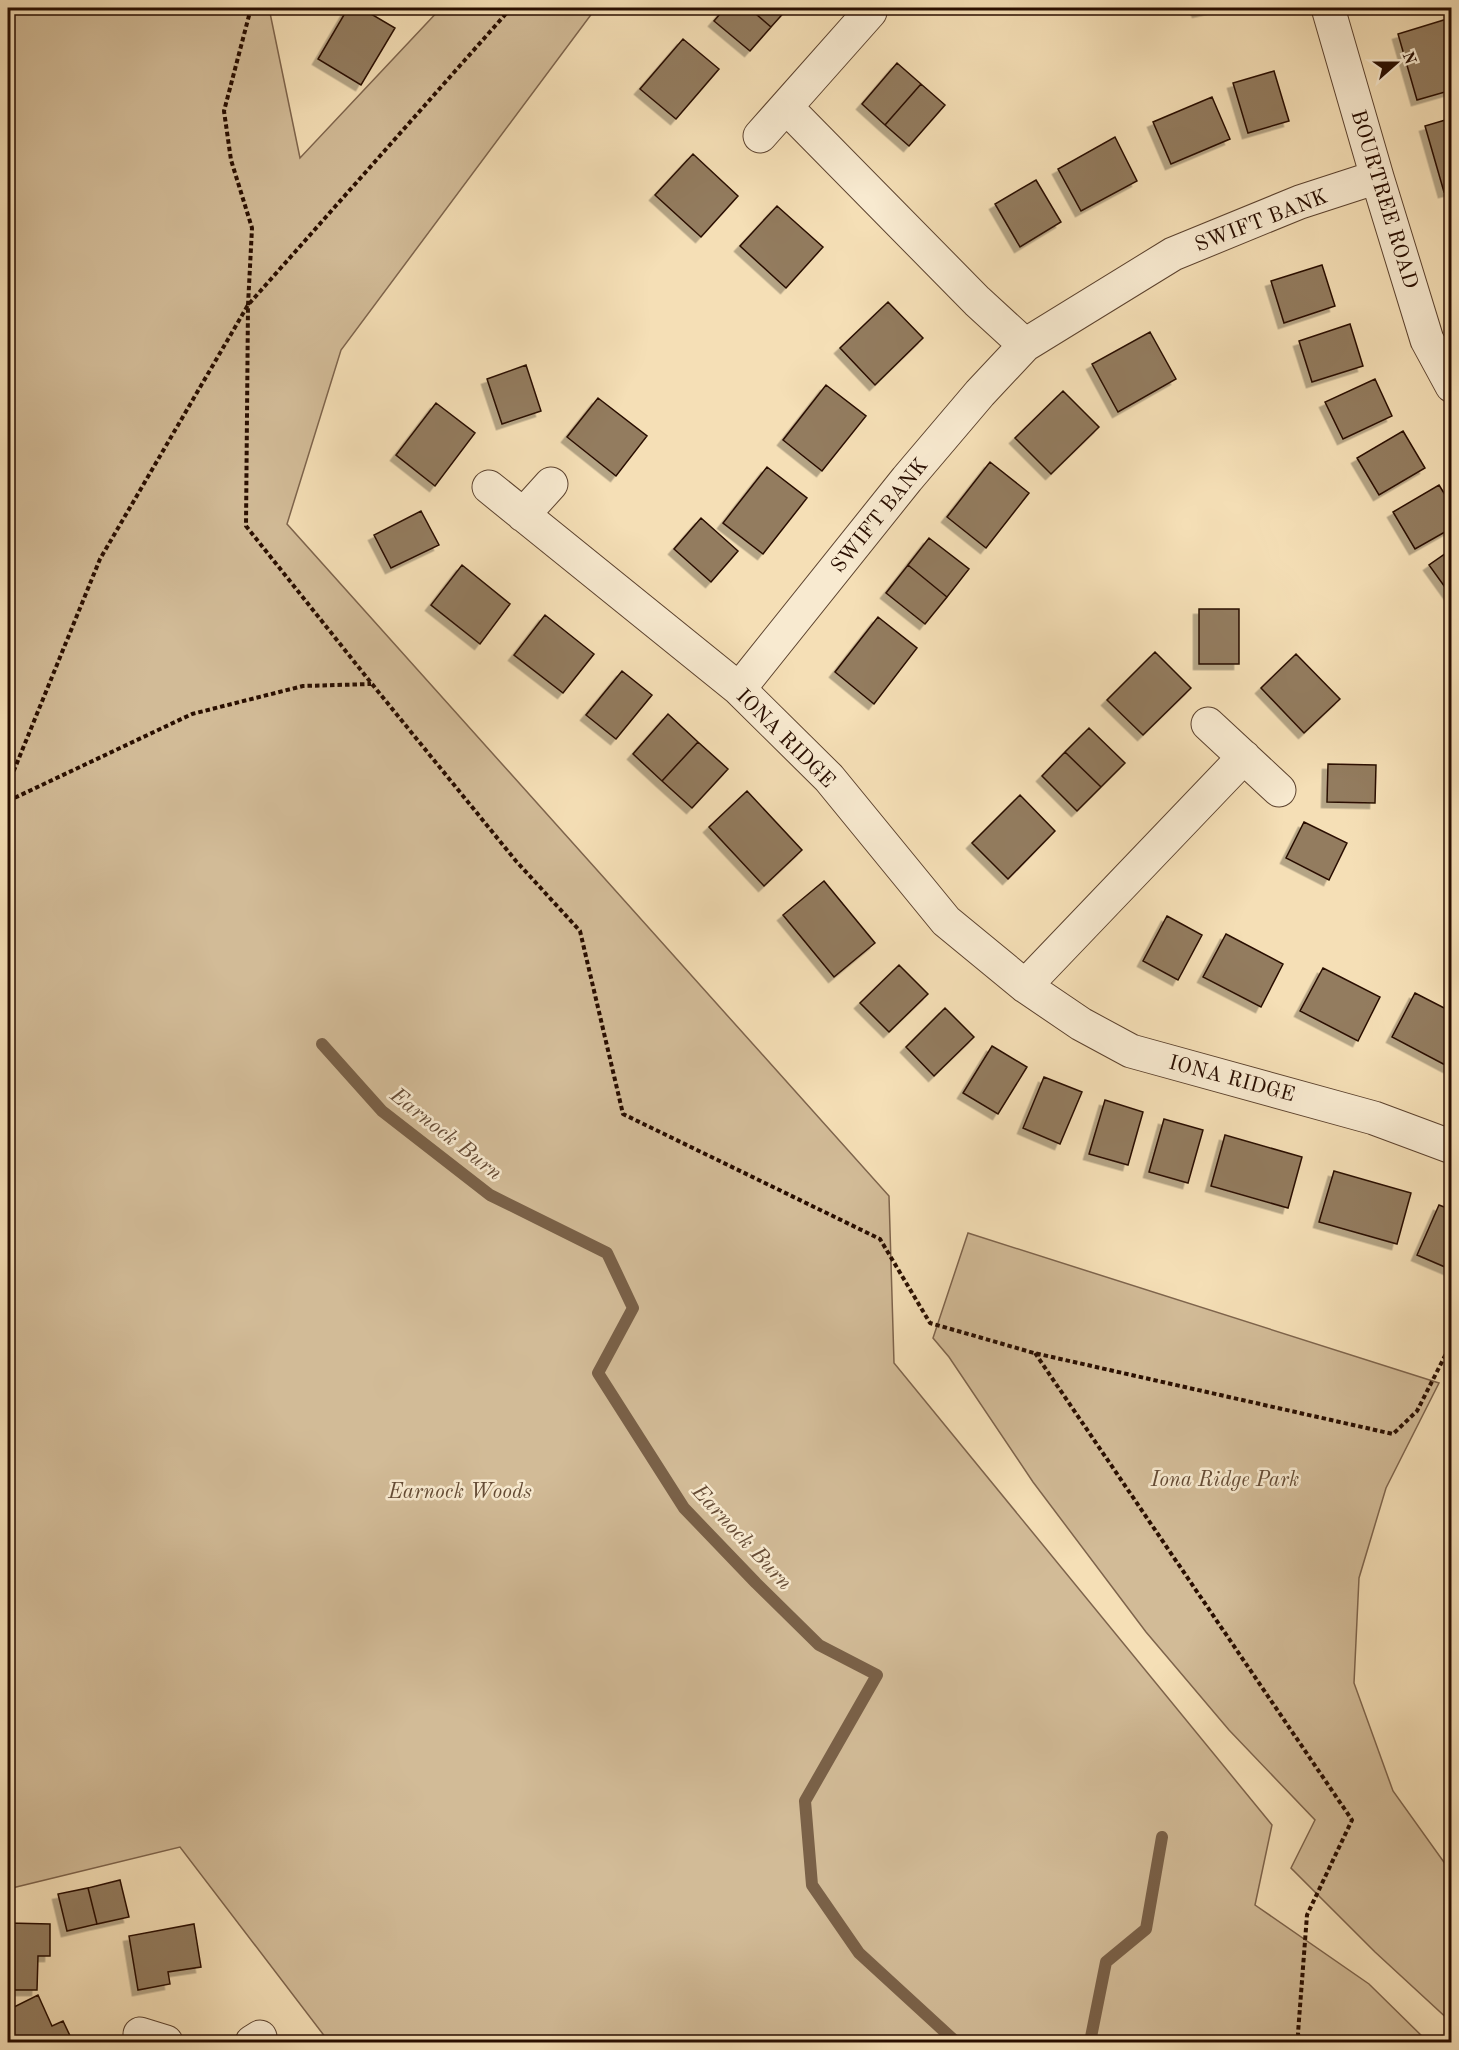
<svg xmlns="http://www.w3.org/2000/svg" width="1459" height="2050" font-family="'Old Standard TT',serif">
<defs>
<filter id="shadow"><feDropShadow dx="-5.5" dy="5.5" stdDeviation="0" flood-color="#0004"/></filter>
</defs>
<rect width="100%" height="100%" fill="#f5dfb6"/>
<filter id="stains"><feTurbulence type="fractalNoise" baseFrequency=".00333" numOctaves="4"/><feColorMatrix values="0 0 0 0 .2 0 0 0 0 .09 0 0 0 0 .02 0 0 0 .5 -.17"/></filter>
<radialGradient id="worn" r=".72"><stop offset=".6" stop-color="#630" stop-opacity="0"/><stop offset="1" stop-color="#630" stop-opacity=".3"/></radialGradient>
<path fill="#d2bb97" stroke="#7e644c" stroke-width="1.5" d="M8,8h261l31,150 141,-150h155l-255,342 -54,174 602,672 5,167 378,462 -17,80 114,79 59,58h-1099l-149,-195 -172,42z
M968,1233l471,150 -53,105 -27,90 -5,105 39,108 58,81v150l-76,-70 -84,-84 24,-48 -86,-90 -83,-98 -113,-150 -84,-125 -16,-19z"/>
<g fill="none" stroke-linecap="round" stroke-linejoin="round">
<path stroke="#7a6148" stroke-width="12" d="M322,1044l60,67 108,84 117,58 26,55 -35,65 86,135 72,75 63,62 58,30 -72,126 7,84 47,68 97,89
M1090,2042l16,-80 40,-33 16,-92"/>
</g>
<path fill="#937b5f" stroke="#290e00" stroke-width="1.5" filter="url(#shadow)" d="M348,8h13l34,20 -34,57 -43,-26z
M725,8h24l22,19 -21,24 -36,-30z
M749,8h39l-17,19z
M1196,8h19l-17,4z
M1447,19l5,17v54l-35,10 -19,-66z
M683,39l36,30 -43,50 -36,-30z
M897,63l24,21 -36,41 -23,-21z
M1274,71l15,50 -41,12 -15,-50z
M921,84l24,21 -36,41 -24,-21z
M1212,97l18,42 -59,25 -18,-42z
M1452,118v72l-8,2 -19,-66z
M1115,137l22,44 -56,30 -23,-42z
M693,154l45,42 -37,41 -46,-42z
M1036,180l25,42 -41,25 -25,-43z
M777,206l46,41 -37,41 -46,-42z
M1322,265l13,41 -51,17 -13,-42z
M888,302l35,36 -48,47 -35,-37z
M1350,324l13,42 -51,16 -13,-41z
M1150,332l26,47 -58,33 -26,-48z
M526,365l15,46 -39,13 -15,-45z
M1375,379l17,37 -49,23 -18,-37z
M826,385l40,31 -44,55 -39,-31z
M1063,391l36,36 -48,47 -36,-36z
M598,398l49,38 -31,40 -49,-39z
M436,403l39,30 -40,53 -39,-31z
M1403,431l22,37 -46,27 -22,-37z
M990,462l39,31 -43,55 -39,-31z
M767,467l40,31 -44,56 -40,-31z
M1439,485l13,21v22l-37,21 -22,-37z
M421,511l18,34 -48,23 -17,-33z
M701,518l37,33 -27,31 -37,-33z
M929,538l40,31 -22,28 -39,-32z
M1452,549v48l-23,-32z
M462,565l48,39 -30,40 -49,-39z
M908,565l39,32 -22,27 -39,-31z
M1199,609h40v55h-40z
M545,615l49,39 -31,39 -49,-38z
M878,617l39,31 -43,56 -39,-32z
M1155,652l36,36 -48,47 -36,-35z
M1296,654l44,45 -36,34 -43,-45z
M622,671l30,24 -36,44 -30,-24z
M668,714l30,28 -36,39 -29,-27z
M1089,728l36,35 -24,24 -36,-35z
M698,742l30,27 -36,39 -30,-27z
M1065,752l36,35 -24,24 -35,-35z
M1328,764l48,1 -1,38 -48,-1z
M747,791l55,59 -38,36 -55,-59z
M1020,795l35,36 -47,48 -36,-36z
M1304,822l43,21 -18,37 -43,-22z
M824,881l51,62 -41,34 -51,-62z
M1167,916l35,19 -24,45 -35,-19z
M1226,934l57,30 -22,43 -58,-30z
M899,965l29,29 -39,38 -29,-29z
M1323,968l57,29 -22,44 -58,-30z
M1415,993l37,19v51l-3,4 -57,-30z
M945,1008l29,29 -40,39 -28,-29z
M992,1046l35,21 -29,47 -35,-21z
M1044,1077l38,15 -22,52 -37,-16z
M1105,1100l38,12 -15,53 -39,-11z
M1164,1119l39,11 -15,53 -39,-11z
M1225,1135l77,22 -14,51 -77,-22z
M1334,1171l77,22 -14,51 -78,-22z
M1439,1205l13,5v60l-35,-15z
M120,1880l9,37 -32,7 -9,-36z
M88,1888l9,36 -30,7 -9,-37z
M8,1923l42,1v32h-12l-1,34h-29z
M194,1924l7,43 -33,5 2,12 -32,6 -9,-54z
M38,1995l14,31 11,-5 10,21h-60l-5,-11v-21z"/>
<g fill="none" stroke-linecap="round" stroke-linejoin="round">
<g stroke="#5c422e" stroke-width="35">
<path id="street" d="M1328,8l49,169 50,163 25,46
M787,108l190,193 48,44
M760,136l110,-124
M489,487l250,202 90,89 117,143 79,65 56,38 50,27 243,67 78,29
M523,515l28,-31
M739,689l168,-210 73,-86 45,-48 148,-91 127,-52 77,-25
M1208,724l71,66
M1025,986l219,-229
M140,2034l26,8
M252,2042l8,-5"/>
</g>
<path stroke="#290e00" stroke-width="4" stroke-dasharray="4.5 3" stroke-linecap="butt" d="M251,8l-27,103 7,49 21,68 -4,77 -2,221 126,158 144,177 64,70 43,183 257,125 50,84 104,30 359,81 24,-23 35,-69
M8,785l92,-226 148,-254 263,-297
M8,801l184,-87 111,-28 68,-2
M1035,1353l317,467 -45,95 -9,118 1,9"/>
<use href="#street" stroke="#f8ead0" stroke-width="33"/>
</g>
<g text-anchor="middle" stroke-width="5" stroke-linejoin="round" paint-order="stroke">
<g font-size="21" fill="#290e00" stroke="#f8ead0">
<text transform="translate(1385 199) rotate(73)" y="7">BOURTREE ROAD</text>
<text transform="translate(1261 220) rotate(-21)" y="7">SWIFT BANK</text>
<text transform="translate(879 515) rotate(-51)" y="7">SWIFT BANK</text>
<text transform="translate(786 738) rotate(45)" y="7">IONA RIDGE</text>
<text transform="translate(1232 1078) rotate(15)" y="7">IONA RIDGE</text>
</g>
<g font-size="21" font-style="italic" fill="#644b35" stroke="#f8ead0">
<text x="1225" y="1486">Iona Ridge Park</text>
<text x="460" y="1498">Earnock Woods</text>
</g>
<g font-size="22" font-style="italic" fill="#664c36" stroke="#f8ead0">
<text transform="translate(447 1133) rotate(38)" y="8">Earnock Burn</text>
<text transform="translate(743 1536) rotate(47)" y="8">Earnock Burn</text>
</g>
</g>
<rect width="1459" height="2050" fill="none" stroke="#f5dfb6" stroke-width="30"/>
<rect x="9" y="9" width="1441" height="2032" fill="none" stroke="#290e00" stroke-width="3"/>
<rect x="15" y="15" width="1429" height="2020" fill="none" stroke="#290e00" stroke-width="1.5"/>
<g transform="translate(1396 63) rotate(69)" stroke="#f8ead0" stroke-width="4.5" paint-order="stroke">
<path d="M0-4.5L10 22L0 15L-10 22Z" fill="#290e00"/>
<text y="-9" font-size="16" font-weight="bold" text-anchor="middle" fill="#290e00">N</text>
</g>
<rect width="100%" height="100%" filter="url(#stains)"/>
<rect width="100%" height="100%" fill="url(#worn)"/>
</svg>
